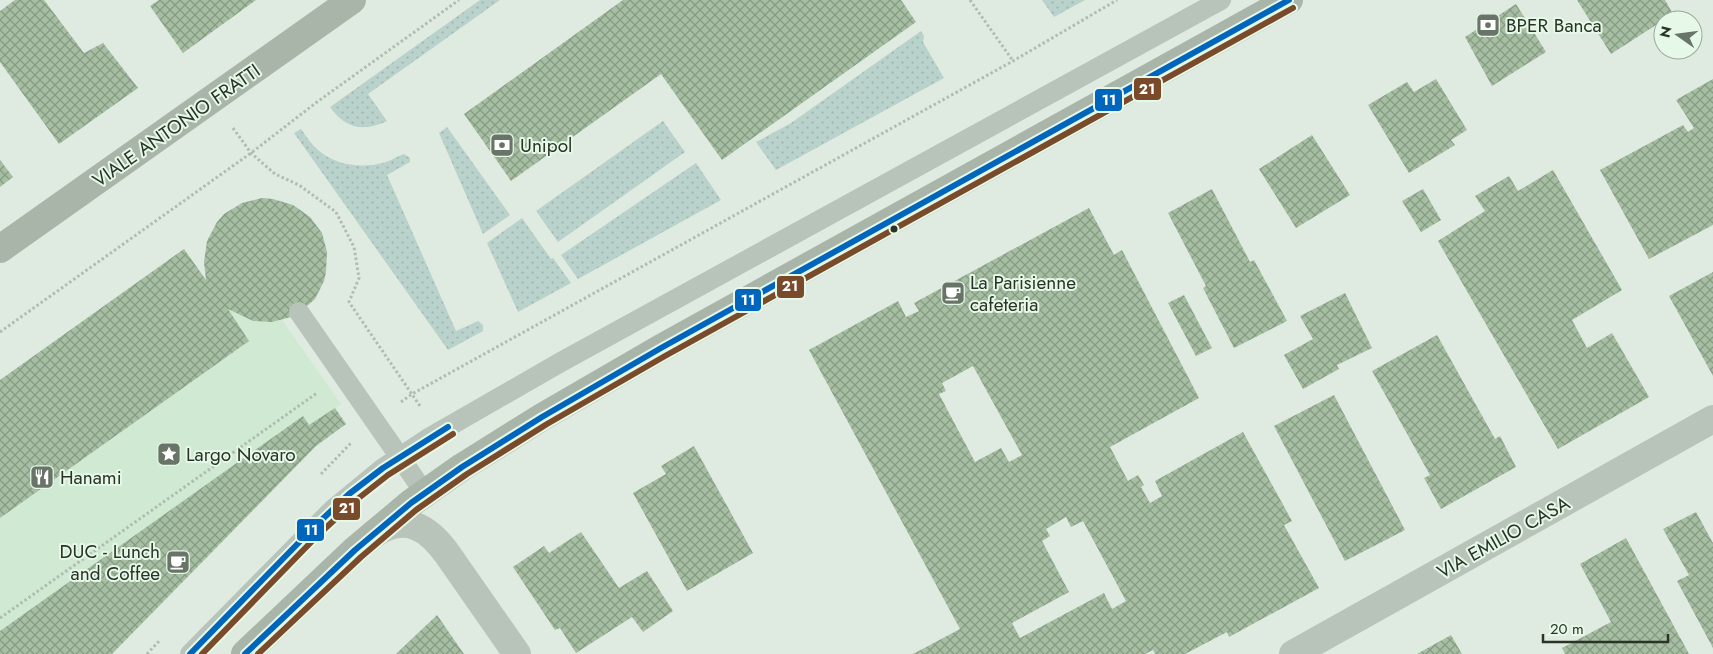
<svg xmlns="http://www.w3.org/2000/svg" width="1713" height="654" font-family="Jost,sans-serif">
<defs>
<pattern id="grass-dots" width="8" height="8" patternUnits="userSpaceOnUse" patternTransform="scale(1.25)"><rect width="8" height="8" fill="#bad2cc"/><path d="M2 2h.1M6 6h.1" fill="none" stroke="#a0b5af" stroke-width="1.8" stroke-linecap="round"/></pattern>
<pattern id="building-cross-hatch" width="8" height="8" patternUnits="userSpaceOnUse" patternTransform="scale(1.25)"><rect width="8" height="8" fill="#a6bea2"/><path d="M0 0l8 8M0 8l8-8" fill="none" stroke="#879b84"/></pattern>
</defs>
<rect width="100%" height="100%" fill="#dfebe0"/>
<path fill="url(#grass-dots)" d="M480,0h20l-132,94 19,27c-23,11 -42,8 -57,-14z
M1042,0h43l-31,17z
M921,31l3,5 -1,6 21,36 -168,92 -20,-28 35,-19z
M663,121l22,31 -127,90 -22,-31z
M447,127l63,88 -27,19 -44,-101z
M301,129c5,7 10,15 17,21 18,16 46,19 68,12 6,-2 12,-6 18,-8l6,4v4l-23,13 69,156 22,-10 5,4v6l-35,19 -154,-217z
M696,163l25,37 -143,79 -17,-24z
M522,218l29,41 2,-1 18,25 -53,29 -31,-69z"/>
<path fill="#cfe9d2" d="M228,309l25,12 19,1 10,-2 59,84 -32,21 -6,-9 -303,215v-113l249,-177z"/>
<path fill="url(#building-cross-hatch)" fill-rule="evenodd" d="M15,0h29l40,53 19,-10 35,45 -79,56 -59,-82v-51z
M159,0h97l-73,53 -33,-47z
M623,0h278l15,22 -194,138 -61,-86 -150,107 -47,-67z
M1577,0h88l8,14 -62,40z
M1516,4l30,48 -54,34 -27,-49z
M1436,79l31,51 -16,10 4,5 -46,28 -41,-68 39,-23 7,10z
M1713,79v146l-64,34 -49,-89 83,-45 5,7 6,-4 -18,-28z
M1312,135l38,60 -54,33 -37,-59z
M0,160l13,17 -13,10z
M1553,170l69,120 -50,30 15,28 25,-15 37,64 -91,52 -120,-208 47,-30 -10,-15 34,-20 9,15z
M1212,189l38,73 4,-2 33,61 -53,27 -31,-60 3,-2 -38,-73z
M1423,189l18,31 -20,12 -19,-31z
M262,198l11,1 20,6 17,12 12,16 5,19 -1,20 -2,9 -9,18 -8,7 -16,11 -19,5 -19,-1 -25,-12 21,32 -249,177v-138l184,-131 22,31 -2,-18 3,-21 10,-19 7,-8 18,-11z
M1089,208l25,47 8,-5 77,148 -89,49 18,34 10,-6 6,10 -3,2 9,16 12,-7 -7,-15 88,-49 49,89 -8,4 35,63 -90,49 -2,-5 -42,22h-30l-2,-4 -8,4h-232l47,-25 -151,-279 89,-49 8,16 13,-6 -5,-8zM973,366l49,89 -13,7 -8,-14 -26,14 -36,-68 7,-3 -4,-8zM1066,517l5,10 12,-6 43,80 -14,8 -8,-16 -84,45 -8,-15 57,-31 -27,-51 8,-5 -4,-7z
M1713,272v104l-44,-80z
M1345,293l27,55 -35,17 2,4 -36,20 -19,-34 29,-16 -13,-23z
M1184,295l28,53 -16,8 -28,-53z
M1437,335l58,104 5,-3 16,31 -75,42 -17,-31 6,-3 -58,-104z
M1334,395l71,135 -60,31 -71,-135z
M335,408l11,16 -30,22 -204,208h-112v-23l303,-215 6,9z
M694,446l59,107 -66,38 -54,-98 33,-19 -5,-8z
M1696,512l17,31v105l-36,-67 12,-6 -26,-46z
M581,532l38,56 28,-17 26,40 -30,21 -11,-15 -56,36 -16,-25 -5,2 -42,-63 31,-21 5,7z
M1626,538l63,116h-124l-3,-6 49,-26 -31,-58z
M437,615l27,39h-68z
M1451,635l11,19h-45z"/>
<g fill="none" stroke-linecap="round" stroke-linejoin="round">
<path stroke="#b1bcb1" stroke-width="3" stroke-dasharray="2.5 2.5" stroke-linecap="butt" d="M970,0l43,61
M233,128l18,25 24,21 24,11 37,27 18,35 5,31 -10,24 71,104
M0,332l251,-179 66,-51 142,-102
M401,402l11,-8 601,-333 104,-61
M321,474l30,-31
M0,618l317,-225
M147,654l13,-14"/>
<path stroke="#b8c4b9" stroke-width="20" d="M299,312l125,180
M190,654l142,-144 51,-42 44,-29 134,-77 660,-362"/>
<path stroke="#b8c4b9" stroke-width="28" d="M374,534c31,-22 55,-6 74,21l69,99
M1293,654l420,-235"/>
<path stroke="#a9b5a9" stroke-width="28" d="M0,249l352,-249
M245,654l110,-104 56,-47 51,-36 80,-50 119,-69 628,-348"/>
<g stroke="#e6f8e8" stroke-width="10">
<path id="bus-1" d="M190,654l122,-125 37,-35 34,-26 65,-41
M245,654l110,-104 56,-47 51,-36 80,-50 119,-69 628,-348"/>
</g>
<g stroke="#e6f8e8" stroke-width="10">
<path id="bus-2" d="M202,654l116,-119 37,-34 33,-26 65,-41
M258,654l103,-97 55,-47 51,-36 80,-50 118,-68 628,-348"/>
</g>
<use href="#bus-1" stroke="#0065bd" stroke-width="6"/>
<use href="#bus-2" stroke="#7a4b2a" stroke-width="6"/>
</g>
<defs>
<g id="bank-square" transform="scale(1.25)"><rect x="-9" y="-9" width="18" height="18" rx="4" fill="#697468" stroke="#e6f8e8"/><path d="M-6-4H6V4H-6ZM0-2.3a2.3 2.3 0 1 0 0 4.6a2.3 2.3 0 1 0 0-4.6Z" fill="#fff"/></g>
<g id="cafe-square" transform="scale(1.25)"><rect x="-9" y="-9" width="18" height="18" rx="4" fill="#697468" stroke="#e6f8e8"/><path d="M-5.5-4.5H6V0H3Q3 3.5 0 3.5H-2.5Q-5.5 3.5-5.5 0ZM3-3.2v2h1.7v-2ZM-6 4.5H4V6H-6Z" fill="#fff"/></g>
<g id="sight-square" transform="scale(1.25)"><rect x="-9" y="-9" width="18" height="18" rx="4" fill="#697468" stroke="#e6f8e8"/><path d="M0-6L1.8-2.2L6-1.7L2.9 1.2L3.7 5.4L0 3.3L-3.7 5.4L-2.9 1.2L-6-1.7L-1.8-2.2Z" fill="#fff"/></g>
<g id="restaurant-square" transform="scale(1.25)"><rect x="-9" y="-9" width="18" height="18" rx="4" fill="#697468" stroke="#e6f8e8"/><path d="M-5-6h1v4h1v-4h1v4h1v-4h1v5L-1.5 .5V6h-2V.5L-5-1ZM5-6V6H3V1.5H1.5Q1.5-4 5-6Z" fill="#fff"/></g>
</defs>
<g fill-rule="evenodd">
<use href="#bank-square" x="1488" y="25"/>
<use href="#bank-square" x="502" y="145"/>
<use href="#cafe-square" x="953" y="293"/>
<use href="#sight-square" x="169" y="454"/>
<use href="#restaurant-square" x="42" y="477"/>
<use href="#cafe-square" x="178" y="562"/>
</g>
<circle fill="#293427" stroke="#e6f8e8" stroke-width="2" cx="894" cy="229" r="4.5"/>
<g text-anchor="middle" stroke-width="4" stroke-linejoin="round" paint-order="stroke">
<g font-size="19" fill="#293427" stroke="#e6f8e8" text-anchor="start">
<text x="1506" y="32">BPER Banca</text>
<text x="520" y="152">Unipol</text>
<text x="970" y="289">La Parisienne<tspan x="970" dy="22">cafeteria</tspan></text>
<text x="186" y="461">Largo Novaro</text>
<text x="60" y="484">Hanami</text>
<text x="160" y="558" text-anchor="end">DUC - Lunch<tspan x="160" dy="22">and Coffee</tspan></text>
</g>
<g font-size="19" fill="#293427" stroke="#e6f8e8">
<text transform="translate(176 125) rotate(-35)" y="7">VIALE ANTONIO FRATTI</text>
<text transform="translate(1503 537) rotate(-29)" y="7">VIA EMILIO CASA</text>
</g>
</g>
<g stroke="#e6f8e8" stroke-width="2">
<rect x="1133" y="77" width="29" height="24" rx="5" fill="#7a4b2a"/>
<rect x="1094" y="88" width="29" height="24" rx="5" fill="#0065bd"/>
<rect x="776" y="275" width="29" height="24" rx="5" fill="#7a4b2a"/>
<rect x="734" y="288" width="28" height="24" rx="5" fill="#0065bd"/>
<rect x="332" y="497" width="29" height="24" rx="5" fill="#7a4b2a"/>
<rect x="296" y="518" width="29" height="24" rx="5" fill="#0065bd"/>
</g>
<g font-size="14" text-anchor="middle" font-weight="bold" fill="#fff">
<text x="1147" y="94">21</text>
<text x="1109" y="105">11</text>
<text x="790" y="291">21</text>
<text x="748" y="305">11</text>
<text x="347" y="513">21</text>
<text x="311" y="535">11</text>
</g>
<g transform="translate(1678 35) rotate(284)"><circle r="24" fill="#e6f8e8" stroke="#9aaa9b"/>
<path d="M0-4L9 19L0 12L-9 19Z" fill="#697468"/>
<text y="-8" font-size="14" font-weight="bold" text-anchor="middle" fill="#293427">N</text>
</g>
<path d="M1543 634v8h125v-8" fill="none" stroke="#293427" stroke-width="2.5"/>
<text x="1550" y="634" font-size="15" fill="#293427" stroke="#e6f8e8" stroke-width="4" paint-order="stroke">20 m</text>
</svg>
